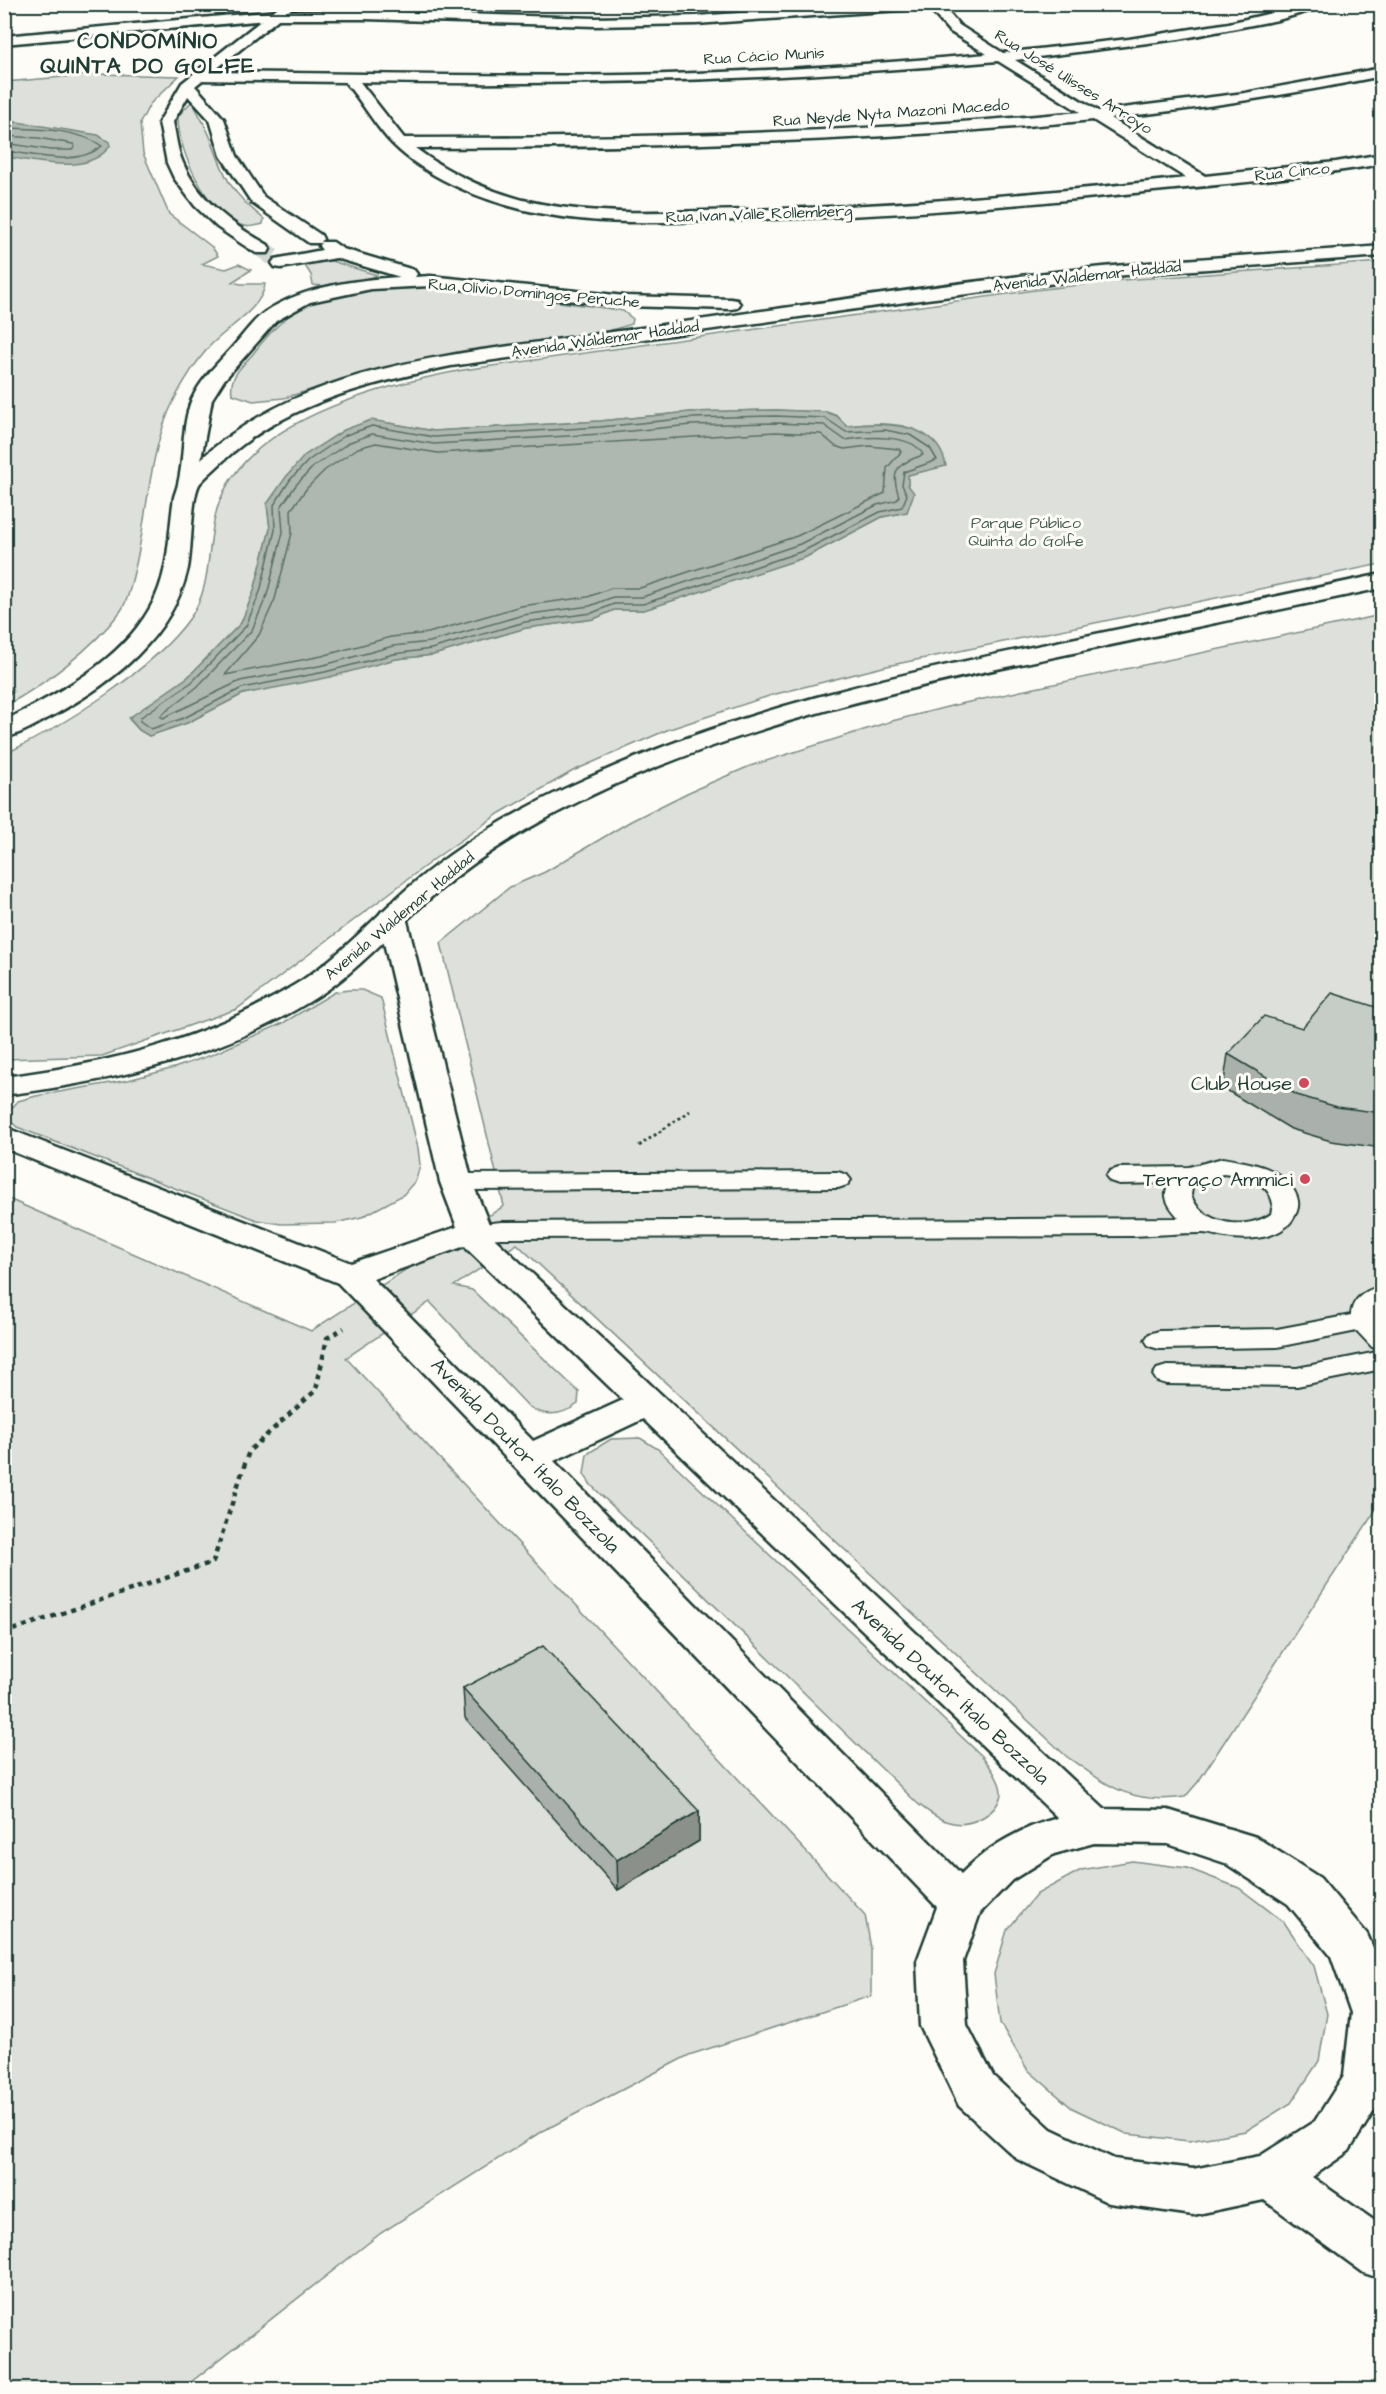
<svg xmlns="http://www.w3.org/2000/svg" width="1386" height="2394" font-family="'Architects Daughter',sans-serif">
<rect width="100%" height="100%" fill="#fdfcf7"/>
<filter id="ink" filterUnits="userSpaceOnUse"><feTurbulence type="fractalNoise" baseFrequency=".0167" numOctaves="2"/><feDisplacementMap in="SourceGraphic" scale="12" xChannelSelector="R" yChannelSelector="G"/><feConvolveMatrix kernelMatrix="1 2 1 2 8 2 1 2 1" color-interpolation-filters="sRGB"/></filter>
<g filter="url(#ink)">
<path fill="#dde0db" stroke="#7e8e88" stroke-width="1.5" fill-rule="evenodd" d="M98,74l81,2 -29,28 -10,19 3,30 26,61 43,33 6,9 -16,8 24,5 13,-5 12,6 -19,12 9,2h24c-2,24 -40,45 -56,63 -13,15 -26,35 -35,53 -25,50 -26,111 -38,164 -4,15 -7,36 -16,48 -27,36 -76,73 -115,94v-624z
M192,101c6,12 14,25 19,38 14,39 19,53 53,80l-1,5c-8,2 -16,4 -23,1 -34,-14 -63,-75 -62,-109z
M322,260h6l49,15c-10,6 -51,13 -64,10l-2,-10 -7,-11z
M1381,262v302l-494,102 -115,29 -105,35 -94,41 -73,42 -63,44 -200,152 -135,47 -97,3v-305c58,-28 148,-84 185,-136 23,-32 16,-73 27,-109 26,-89 167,-124 246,-139l572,-80 87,-10zM775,410l51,2 11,4 10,10c25,-3 61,-6 82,12 7,6 12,19 16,28l-37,9 -1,37 -25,5 -76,40 -162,53h-30l-20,9 -68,9 -93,27 -37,4 -153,35 -56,29 -38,13 -10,-6 -10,-11 59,-42 53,-54 13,-32 16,-62 -3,-25 122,-81 45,8 166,-10 91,-9z
M413,287l48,2 151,20 11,2 10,8 -1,5 -27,8 -181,27 -42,9 -98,30 -31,3 -21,-7c-3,-17 9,-27 20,-39 10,-13 21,-26 34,-37 33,-28 86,-30 127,-31z
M1381,615v887l-183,280 -13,15c-54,8 -77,-11 -119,-41l-549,-512 -63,42 18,4 107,102 -1,12c-17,12 -33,14 -50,2l-98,-104 -84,56 519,557 6,33v48l-182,59 -150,78 -158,100 -199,156h-177l-1,-1192 307,134 193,-125 -63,-263 69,-56 35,-15 86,-51 58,-29 61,-26 142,-45 63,-16z
M349,990h13l19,8 37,150 2,17 -4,15 -13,15 -41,22 -27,6 -54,1 -24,-4 -240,-93 -9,-8 2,-9 8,-9 18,-5 92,-16 46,-12 37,-13 72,-32 52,-31z
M640,1438l18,11 325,308c7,9 19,25 18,37 -4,22 -34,34 -52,28 -12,-3 -23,-12 -32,-19l-326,-318 -7,-11 3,-20 24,-15z
M1132,1861l55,7 52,20 45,34 30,44 13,48 -8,47 -28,42 -45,28 -57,10 -62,-7 -55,-26 -45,-39 -27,-46 -6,-49 13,-44 30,-36 44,-24z"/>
<path fill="#aeb8b1" stroke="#75877f" stroke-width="1.5" d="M17,122l81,13 11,7 1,4c-23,31 -74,14 -105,11v-34z
M775,410l51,2 11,4 10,10c35,-4 91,-5 99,40l-38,9v10l6,8 -7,19 -25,5 -76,40 -162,53h-30l-20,9 -68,9 -93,27 -37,4 -70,19 -83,16 -56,29 -38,13 -10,-6 -10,-12 59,-41 53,-54 13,-32 16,-62 -3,-25 19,-27 19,-22 39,-25 27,-10 63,11 166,-10 91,-9z"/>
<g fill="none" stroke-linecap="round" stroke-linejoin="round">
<path stroke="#586e66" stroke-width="1.5" d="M4,128c30,1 72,0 98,18 -27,22 -67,8 -98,5
M4,136l34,2 35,6 2,3 -3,3h-21l-47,-7
M775,416l50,2 21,14 39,-2 25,5 20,13 7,12 -33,12 -2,13 5,10 -5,12 -22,5 -77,39 -160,53h-29l-22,9 -67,9 -94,27 -37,5 -69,18 -83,16 -58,30 -33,11 -11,-8 1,-4 51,-35 54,-56 14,-34 15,-62 -1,-25 16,-25 19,-20 37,-25 26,-9 62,11 166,-10 91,-9z
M775,423l49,2 21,15c20,-3 69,-7 78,15 -24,8 -34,14 -24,41l-2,4 -20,5 -77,39 -158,53h-29l-23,9 -67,9 -93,27 -37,4 -69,19 -84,16 -77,37 -3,-2 37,-29 55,-57 15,-35 16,-63 -2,-25 15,-22 18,-19 36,-24 22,-8 62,10 167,-10 90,-9z
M775,432l46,2 14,12 9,3 25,-3 30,3 2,3 -14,16 -2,25 -88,43 -157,52h-29l-23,9 -67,9 -93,27 -37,4 -69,19 -97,19 34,-40 16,-36 17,-66 -1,-23 16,-22 18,-18 33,-22 18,-5 62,10z"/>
<path fill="#75877f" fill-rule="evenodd" d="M4,688l8,2 2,2 -2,2h-8z"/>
<path stroke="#d1d6d0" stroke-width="18" stroke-dasharray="18 9" stroke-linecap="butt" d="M262,249l11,8"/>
<g stroke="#1f3d34" stroke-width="4">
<path id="lane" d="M1223,1158c26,5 54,7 70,31 7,11 7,19 0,30 -13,20 -45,22 -68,18 -7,-1 -15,-4 -22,-4 -24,0 -47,2 -70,3l-632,2 -27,2 -9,-2 -4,-6 4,-6 36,-4 678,-4c-9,-10 -19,-22 -9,-35l-51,1 -9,-3 -4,-5 4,-5 9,-3 70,-1zM1223,1174c20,3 46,6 50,30l-2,10c-24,17 -70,11 -80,-19l1,-7 9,-7z
M838,1172l9,3 4,5 -4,5 -9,3 -382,2 -9,-3 -4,-5 4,-5 9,-3z
M1382,1286v20l-4,10 4,9v25l-10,-3 -15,-16 -80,16 -118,2 -10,-3 -4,-6 4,-6 10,-3 118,-2 74,-14c1,-17 15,-25 31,-29z
M1382,1351v18l-85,17 -130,-2 -10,-3 -4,-6 4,-6 10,-3 130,2z"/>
</g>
<g stroke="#1f3d34" stroke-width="5">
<path id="street" d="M870,4h71l18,21 44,28 126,-14 100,-16 80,-19h24l-55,16 -99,19 -164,21 83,51 147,-18 137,-25v8c-90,18 -180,33 -272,42l95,58 131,-14 46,-8v10c-76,13 -152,20 -228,27 -129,14 -258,25 -387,28 -87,2 -177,11 -261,-14 -41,-12 -89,-34 -118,-66 -16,-18 -27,-39 -43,-57l-147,-2 -7,-4 7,-4c142,1 284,5 426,3 121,-2 242,-10 363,-21l-38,-23 -20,-23 -233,16 -101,2 -230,-7h-87l-274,25v-8l274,-25h87l230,7 101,-2zM998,61l82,51c-224,22 -450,26 -676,26l-44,-56c214,4 426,-2 638,-21zM1093,120l93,58c-146,16 -292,28 -439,32 -68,1 -137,7 -205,-6 -45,-8 -91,-29 -127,-56 226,0 452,-6 678,-28z
M392,909l10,2 4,6 66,265 23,57 609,570 64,1 88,27 64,41 47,56 15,34v130l-33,53 -37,26 70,49v53l-18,-6 -100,-73 -71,15 -84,-12 -92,-44 -58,-53 -39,-80 -3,-65 20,-54 -599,-624 -334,-135v-21l347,136 106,-36 -17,-45 -62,-265 4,-6zM465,1246l3,4 155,150 -90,41 -160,-162zM643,1419l415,399c-38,10 -70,28 -97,56l-407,-413zM1094,1843l74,1 57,19 63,41 43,52 20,57 -7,62 -29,46 -55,35 -67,13 -79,-10 -63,-30 -58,-53 -26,-51 -4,-64 17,-48 32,-33 42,-26z"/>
</g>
<g stroke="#1f3d34" stroke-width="5">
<path id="secondary" d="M282,4h15l-102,82 29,33 13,37 27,41 57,38 2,4 -2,3h12l10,7 71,21 3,4 -2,3 15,-1 195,20 106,3 6,1 3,4 -3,4 -6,1 -106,-3 -195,-20 -59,3 -61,13 -34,19 -52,59 -12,19 -11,60c92,-84 220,-101 339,-117 63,-9 125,-17 187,-26 129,-18 258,-38 387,-50 89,-9 178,-13 268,-20v10l-269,20 -186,23 -476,67c-81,17 -165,37 -228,95 -7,7 -16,14 -23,22 -9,12 -8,67 -12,85 -15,69 -76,115 -134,147 -16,8 -32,19 -50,23v-17c53,-27 116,-59 146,-113 20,-35 18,-72 24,-111 1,-4 3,-8 4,-13 7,-27 3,-58 14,-85 8,-18 23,-33 36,-47 12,-12 23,-30 37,-40 39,-26 90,-32 135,-35l-64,-19 -55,10 -6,-1 -3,-4 3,-4 47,-9 -3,-4 2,-3h-12l-57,-40 -31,-47 -11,-36 -22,-24 -15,26c3,13 4,28 10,41 16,38 50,62 85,82l2,4 -2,4h-12l-14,-9 -25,-17 -22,-21 -21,-28 -7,-15 -8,-41 23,-39z
M1382,574v14c-108,23 -216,45 -323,68 -155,32 -307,67 -452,132 -61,28 -121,62 -172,106 -38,32 -71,71 -112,99 -96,63 -207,88 -319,102v-18c108,-14 204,-37 297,-96 42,-27 75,-66 113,-98 51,-43 111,-77 172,-104 149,-68 306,-104 466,-136 110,-23 220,-45 330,-69z"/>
</g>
<path stroke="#1f3d34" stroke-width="3" stroke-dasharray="3 3" stroke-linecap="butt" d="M639,1146l51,-35"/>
<path stroke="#1f3d34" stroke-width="4.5" stroke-dasharray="5 5" stroke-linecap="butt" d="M4,1633l209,-71 36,-111 67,-61 11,-52 17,-10"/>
<use href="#lane" fill="#fdfcf7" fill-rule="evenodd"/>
<use href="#street" fill="#fdfcf7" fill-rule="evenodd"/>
<use href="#secondary" fill="#fdfcf7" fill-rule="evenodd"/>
</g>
<path fill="#aab0ab" stroke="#1f3d34" stroke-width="1.5" d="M1382,1009v139l-51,-7 -40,-12 -68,-41 5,-34z
M463,1688l236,123v30l-81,49 -153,-172z"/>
<path fill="#8b908b" stroke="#1f3d34" stroke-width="1.5" d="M699,1811v30l-81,49 -1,-30z"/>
<path fill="#c6cdc7" stroke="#1f3d34" stroke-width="1.5" d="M1332,993l50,16v104l-45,-6 -40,-12 -69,-41 36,-38 38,12z
M543,1646l156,165 -82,49 -154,-172z"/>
</g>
<g fill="#d1495b" stroke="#fdfcf7" stroke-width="2">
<circle cx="1304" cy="1083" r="6"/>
<circle cx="1305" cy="1179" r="6"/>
</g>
<g text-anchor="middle" stroke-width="6" stroke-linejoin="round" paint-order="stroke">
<g font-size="16" fill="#1f3d34" stroke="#fdfcf7">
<text transform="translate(764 55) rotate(-3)" y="6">Rua Cácio Munis</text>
<text transform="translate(1074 81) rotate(32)" y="6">Rua José Ulisses Arroyo</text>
<text transform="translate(891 112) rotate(-4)" y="6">Rua Neyde Nyta Mazoni Macedo</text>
<text transform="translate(1292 171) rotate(-6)" y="6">Rua Cinco</text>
<text transform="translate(759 213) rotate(-2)" y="6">Rua Ivan Valle Rollemberg</text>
<text transform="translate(1087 275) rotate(-6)" y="6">Avenida Waldemar Haddad</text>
<text transform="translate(534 292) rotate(5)" y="6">Rua Olívio Domingos Peruche</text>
<text transform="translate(605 338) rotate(-8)" y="6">Avenida Waldemar Haddad</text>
<text transform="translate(399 915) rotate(-40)" y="6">Avenida Waldemar Haddad</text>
</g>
<g font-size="16" fill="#455e55" stroke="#fdfcf7">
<text x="1026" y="528">Parque Público<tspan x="1026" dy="18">Quinta do Golfe</tspan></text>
</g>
<g font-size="20" fill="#1f3d34" stroke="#fdfcf7" text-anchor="end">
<text x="1292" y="1090">Club House</text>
<text x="1293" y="1186">Terraço Ammici</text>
</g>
<g font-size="20" fill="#1f3d34" stroke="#fdfcf7">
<text transform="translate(526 1455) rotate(46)" y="7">Avenida Doutor Ítalo Bozzola</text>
<text transform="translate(951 1691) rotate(43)" y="7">Avenida Doutor Ítalo Bozzola</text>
</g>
<g font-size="22" font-weight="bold" letter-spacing="1.5" fill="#1f3d34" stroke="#fdfcf7">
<text x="148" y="48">CONDOMÍNIO<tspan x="148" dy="25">QUINTA DO GOLFE</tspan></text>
</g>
</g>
<rect width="1386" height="2394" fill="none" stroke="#fdfcf7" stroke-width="24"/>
<rect x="12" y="12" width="1362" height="2370" fill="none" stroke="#1f3d34" stroke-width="2" filter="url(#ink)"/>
</svg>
